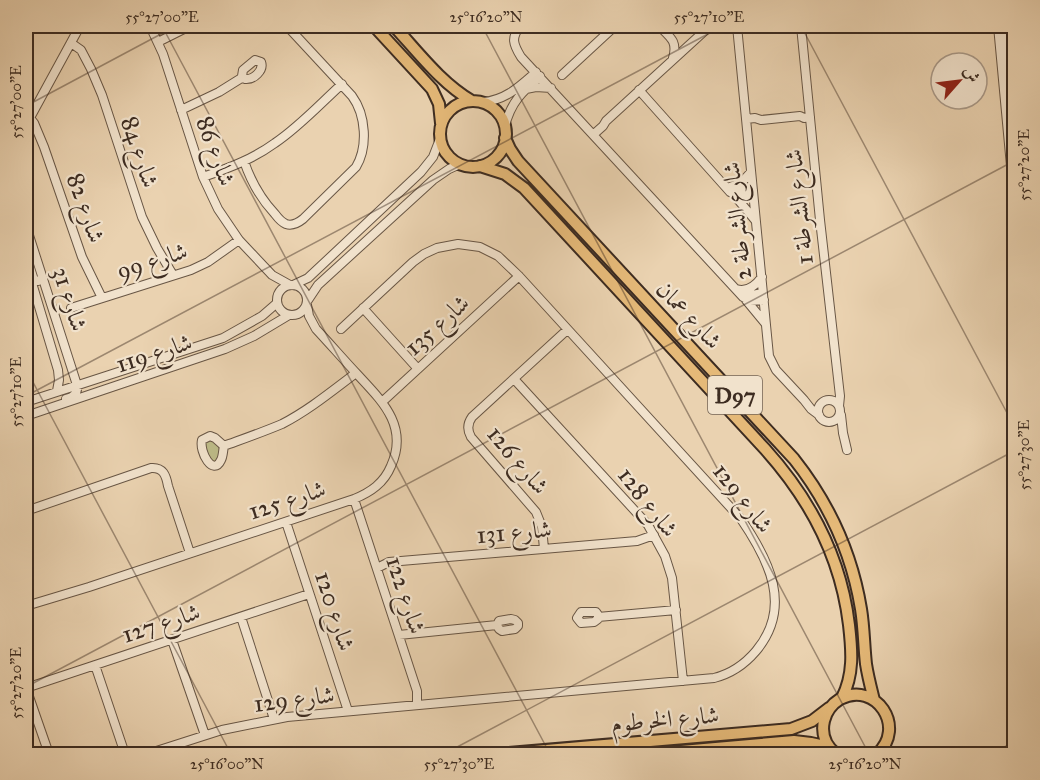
<svg xmlns="http://www.w3.org/2000/svg" width="1040" height="780" font-family="'IM FELL Great Primer',Amiri,serif">
<rect width="100%" height="100%" fill="#ead2b0"/>
<filter id="stains"><feTurbulence type="fractalNoise" baseFrequency=".00333" numOctaves="4"/><feColorMatrix values="0 0 0 0 .2 0 0 0 0 .09 0 0 0 0 .02 0 0 0 .5 -.17"/></filter>
<radialGradient id="worn" r=".72"><stop offset=".6" stop-color="#630" stop-opacity="0"/><stop offset="1" stop-color="#630" stop-opacity=".3"/></radialGradient>
<path fill="#bdba87" stroke="#7d7354" stroke-width="1.5" d="M207,439l11,3 3,12 -4,8h-7l-6,-18z"/>
<g fill="none" stroke-linecap="round" stroke-linejoin="round">
<g stroke="#685645" stroke-width="10">
<path id="minor" d="M150,26l13,28 40,123 15,32 21,31 33,35 18,10
M520,26c-9,12 -7,18 1,31l222,240 7,4 14,-1
M659,26c11,11 19,15 14,32
M737,26l32,330 7,14 28,30 7,9 8,6
M801,26l19,194 20,176 -1,10
M998,26l16,172
M1005,26l9,101
M158,42l32,-16
M71,43l10,7 10,19 11,26 40,122 15,31 16,27
M255,60l6,2c3,8 -7,18 -16,17l-3,-3 1,-6z
M562,75l53,-49
M526,89l10,-2 15,1
M639,90l91,102 8,4 15,-1
M483,102c23,-2 37,-16 53,-30
M181,110l38,-18 24,-15
M30,118l4,5 10,24 38,110 20,41
M746,119l9,-1 6,2 39,-4 4,2 6,-1
M26,125l54,-99
M505,126c6,-24 17,-34 35,-50
M594,134l9,-8 3,-5 104,-95
M244,161c7,21 16,37 31,53 3,4 6,8 11,10 6,2 12,-1 17,-5l53,-52c12,-20 10,-52 -4,-71l-65,-70
M203,177c26,-9 50,-18 72,-34 24,-16 45,-39 67,-59
M727,188l14,-5 10,-11
M729,188l9,3 15,-1
M735,196l20,24
M26,226l51,159c1,8 -3,12 -11,14
M26,255l8,25 4,1 5,-3
M26,263l32,107 1,10 -2,11
M277 300a15 15 0 1 1 30 0a15 15 0 1 1-30 0Z
M293,285l15,-7 113,-106 12,-15 7,-18
M736,289c11,4 20,-4 26,-12
M741,293l11,2 11,-2
M308,300l10,-15 115,-105 16,-11 11,-5
M746,300l19,23
M71,308l120,-38 17,-8 31,-22
M363,308l55,61
M514,379l134,146 17,31 7,22 11,103
M818 411a11 11 0 1 1 22 0a11 11 0 1 1-22 0Z
M26,402l197,-64 39,-22 15,-13
M382,402l137,-126
M841,415l2,18 4,17
M26,416l199,-67 29,-13 35,-21
M210,436l5,2 9,8c-1,4 -1,11 -3,14 -8,17 -22,-8 -19,-20z
M224,446c19,-7 39,-14 58,-22 27,-14 50,-33 74,-51
M354,499l63,192v13
M26,511l125,-43c12,-1 15,7 17,18l22,67
M286,522l62,189
M544,549l-2,-22 -6,-15 -65,-75c-4,-7 -4,-13 1,-20l95,-87
M377,568l12,-6 248,-21 17,-6
M26,606l63,-19 265,-88c17,-7 30,-16 37,-33 18,-40 -9,-65 -34,-92 -14,-15 -27,-30 -41,-45l-7,-13 -2,-11
M581,612h15l2,3v4l-4,3 -13,1 -4,-5z
M241,617l33,102
M598,617l78,-7
M511,619l4,1 3,3v3l-3,3 -13,2 -3,-2 -2,-4 2,-4z
M399,635l98,-10
M172,640l33,95
M95,665l30,89
M26,688l283,-94
M26,688l23,66
M147,754l75,-24 65,-13 427,-39c16,-4 31,-14 42,-27 37,-44 13,-91 -15,-132l-222,-243 -21,-20 -18,-9 -22,-3 -21,4 -13,6 -11,8 -72,67"/>
</g>
<g stroke="#3d2c21" stroke-width="14">
<path id="major" d="M374,26l58,63 7,15 2,19
M394,26c24,26 47,57 78,75
M440 134a33 33 0 1 1 66 0a33 33 0 1 1-66 0Z
M505,138l5,11 8,12 276,298c34,43 58,95 67,150 3,18 3,37 5,55 2,13 5,24 8,36
M480,166l25,8 19,14 241,261c45,50 76,108 84,176 3,26 5,49 -7,73
M498,754l293,-25 21,-8 17,-13
M647,754l147,-13 17,2 18,4
M836,754c-10,-8 -15,-20 -12,-33 2,-9 8,-17 16,-22 36,-19 67,29 37,55"/>
</g>
<use href="#minor" stroke="#f1e2cc" stroke-width="8"/>
<use href="#major" stroke="#e5b978" stroke-width="10"/>
</g>
<path fill="none" stroke="#3d2c21" stroke-width="1.5" stroke-opacity="0.45" d="M162,26l388,728M482,26l387,728M801,26l213,400M26,106l150,-80M26,369l205,385M26,396l697,-370M26,687l988,-526M444,754l570,-303M991,754l23,-12"/>
<g text-anchor="middle" stroke-width="4.5" stroke-linejoin="round" paint-order="stroke">
<rect fill="#f1e2cc" stroke="#736354" stroke-width="1.5" x="708" y="376" width="54" height="38" rx="4.5"/>
<g font-size="22" font-weight="bold" fill="#3d2c21">
<text x="735" y="403">D97</text>
</g>
<g font-size="24" fill="#3d2c21" stroke="#f1e2cc">
<text transform="translate(216 151) rotate(70)" y="8">شارع 86</text>
<text transform="translate(140 152) rotate(72)" y="8">شارع 84</text>
<text transform="translate(799 207) rotate(-96)" y="8">شارع الشرطة 1</text>
<text transform="translate(86 208) rotate(71)" y="8">شارع 82</text>
<text transform="translate(737 221) rotate(-96)" y="8">شارع الشرطة 2</text>
<text transform="translate(152 261) rotate(-18)" y="8">شارع 99</text>
<text transform="translate(70 299) rotate(72)" y="8">شارع 31</text>
<text transform="translate(689 315) rotate(47)" y="8">شارع عمان</text>
<text transform="translate(437 325) rotate(-42)" y="8">شارع 135</text>
<text transform="translate(154 353) rotate(-18)" y="8">شارع 119</text>
<text transform="translate(518 460) rotate(50)" y="8">شارع 126</text>
<text transform="translate(743 498) rotate(52)" y="8">شارع 129</text>
<text transform="translate(287 500) rotate(-18)" y="8">شارع 125</text>
<text transform="translate(648 502) rotate(52)" y="8">شارع 128</text>
<text transform="translate(514 532) rotate(-5)" y="8">شارع 131</text>
<text transform="translate(406 595) rotate(72)" y="8">شارع 122</text>
<text transform="translate(335 611) rotate(72)" y="8">شارع 120</text>
<text transform="translate(161 623) rotate(-18)" y="8">شارع 127</text>
<text transform="translate(294 699) rotate(-7)" y="8">شارع 129</text>
<text transform="translate(665 719) rotate(-5)" y="8">شارع الخرطوم</text>
</g>
</g>
<rect width="1040" height="780" fill="none" stroke="#ead2b0" stroke-width="66"/>
<g transform="translate(959 81) rotate(62)"><circle r="28" fill="#f1e2cc" stroke="#a99988" stroke-width="1.5"/>
<path d="M0-4.5L10 22L0 15L-10 22Z" fill="#8f2418"/>
<text y="-9" font-size="16" font-weight="bold" text-anchor="middle" fill="#3d2c21">ش</text>
</g>
<rect x="33" y="33" width="974" height="714" fill="none" stroke="#3d2c21" stroke-width="2"/>
<g font-size="15" text-anchor="middle" fill="#3d2c21">
<text x="162" y="22">55°27'00"E</text>
<text x="486" y="22">25°16'20"N</text>
<text x="709" y="22">55°27'10"E</text>
<text transform="translate(16 102) rotate(-90)" y="5">55°27'00"E</text>
<text transform="translate(1024 165) rotate(-90)" y="5">55°27'20"E</text>
<text transform="translate(16 392) rotate(-90)" y="5">55°27'10"E</text>
<text transform="translate(1024 455) rotate(-90)" y="5">55°27'30"E</text>
<text transform="translate(16 683) rotate(-90)" y="5">55°27'20"E</text>
<text x="227" y="769">25°16'00"N</text>
<text x="459" y="769">55°27'30"E</text>
<text x="865" y="769">25°16'20"N</text>
</g>
<rect width="100%" height="100%" filter="url(#stains)"/>
<rect width="100%" height="100%" fill="url(#worn)"/>
</svg>
